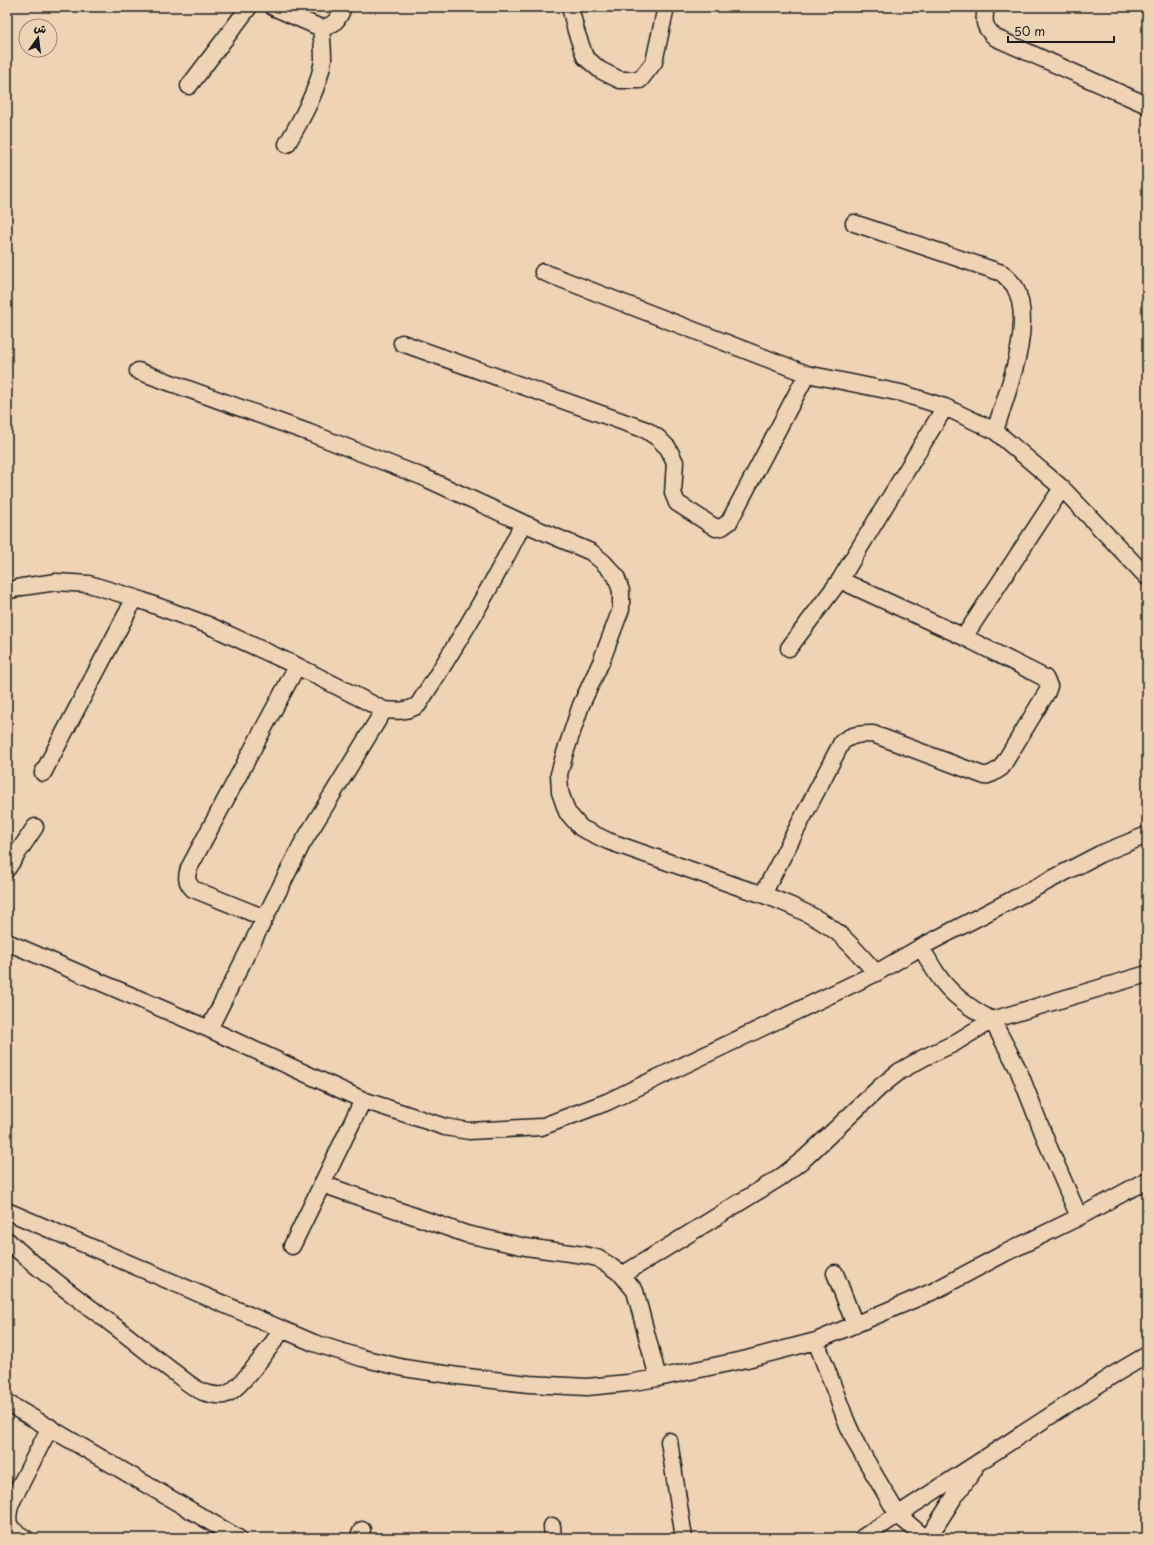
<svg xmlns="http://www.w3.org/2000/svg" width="1154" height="1545" font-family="'Playpen Sans','Playpen Sans Arabic',sans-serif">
<rect width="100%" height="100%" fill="#eed4b5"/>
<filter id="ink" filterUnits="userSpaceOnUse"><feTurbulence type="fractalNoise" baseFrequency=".025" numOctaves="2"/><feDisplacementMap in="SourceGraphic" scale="8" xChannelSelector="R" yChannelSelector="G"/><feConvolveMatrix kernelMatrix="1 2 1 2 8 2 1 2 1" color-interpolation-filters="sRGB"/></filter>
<g filter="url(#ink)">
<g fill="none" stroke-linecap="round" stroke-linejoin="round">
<g stroke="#1c1c1c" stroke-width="19">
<path id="minor" d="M273,7l48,21c13,-2 18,-9 22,-21
M570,7l6,24 9,26 15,13 20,10h20l14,-18 12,-55
M986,7c-3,15 -2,21 10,31l151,67
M189,86l60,-79
M287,144c14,-24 33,-57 36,-85 0,-11 -1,-21 -2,-31
M854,223l148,50c4,4 10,9 13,14 20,39 -8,104 -20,144
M543,272l264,102 94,19 44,14 50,24 67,57 85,89
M402,343l244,87 12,8 10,10 7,14 -2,31 4,10 39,25 6,-1 7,-5 78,-148
M138,371l172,62 113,44 100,46 68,29 12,10 13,14 5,15v18l-20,53 -20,43 -16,48 -6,21 1,18 7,20 14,16 27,13 134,47c29,8 73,26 96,45 14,12 26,26 38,40
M7,591l15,-4 34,-5 33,2 46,14 73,27 89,41 87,44
M964,637l98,-149
M789,648l51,-68 105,-173
M43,773l92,-175
M7,869l28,-42
M763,894l79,-152c10,-8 18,-8 31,-8l112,42 8,-3 8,-5 46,-76 2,-6 -4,-8 -81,-41 -124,-57
M265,918l-72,-29c-7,-7 -7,-12 -4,-21l108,-202
M7,942l202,87 154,71 82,27 24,4 72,-4 66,-25 269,-129 45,-26 179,-93 47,-19
M921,947c5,9 10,18 16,27 13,20 34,35 55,46l155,-46
M209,1029l93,-185 82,-134c13,1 23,2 34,-5 38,-59 75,-119 105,-182
M322,1184l144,50 60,13 58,8 13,3 12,7 13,10 13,16 23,87
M7,1211l307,132 48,15 42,10 54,8 71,8 58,3 41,-4 30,-5 89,-19 69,-18 118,-50 71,-38 74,-36 -32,-74 -29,-74 -26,-49 -39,24 -28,13 -25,14 -20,16 -75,71 -24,19 -159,98
M1079,1217l68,-37
M7,1240c38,36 82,66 123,98 15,12 30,24 45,35 9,7 18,15 28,19 6,2 14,4 21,3 15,-3 48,-51 58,-65
M292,1246l71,-146
M835,1273l20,52
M816,1341l31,82 10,22 41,70 27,23
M7,1403l231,135
M669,1441l15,97
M552,1526l1,12
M25,1538c-17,-10 -19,-13 -15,-33l40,-78
M358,1538l4,-8
M862,1538l251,-163 34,-20
M928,1538l25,-39 21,-29"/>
</g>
<use href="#minor" stroke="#eed4b5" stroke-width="16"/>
</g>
</g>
<rect width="1154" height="1545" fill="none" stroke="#eed4b5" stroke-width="24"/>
<rect x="12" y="12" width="1130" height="1521" fill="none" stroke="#1c1c1c" stroke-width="1.5" filter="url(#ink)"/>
<g transform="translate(38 38) rotate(14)"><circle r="19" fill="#eed4b5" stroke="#9a8a78"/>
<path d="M0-3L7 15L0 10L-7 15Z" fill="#1c1c1c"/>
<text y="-6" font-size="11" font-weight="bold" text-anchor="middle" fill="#1c1c1c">ش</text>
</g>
<path d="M1008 36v6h106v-6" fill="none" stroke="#1c1c1c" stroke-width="2"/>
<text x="1014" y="36" font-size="12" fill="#1c1c1c" stroke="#eed4b5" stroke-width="3" paint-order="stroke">50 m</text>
</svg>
